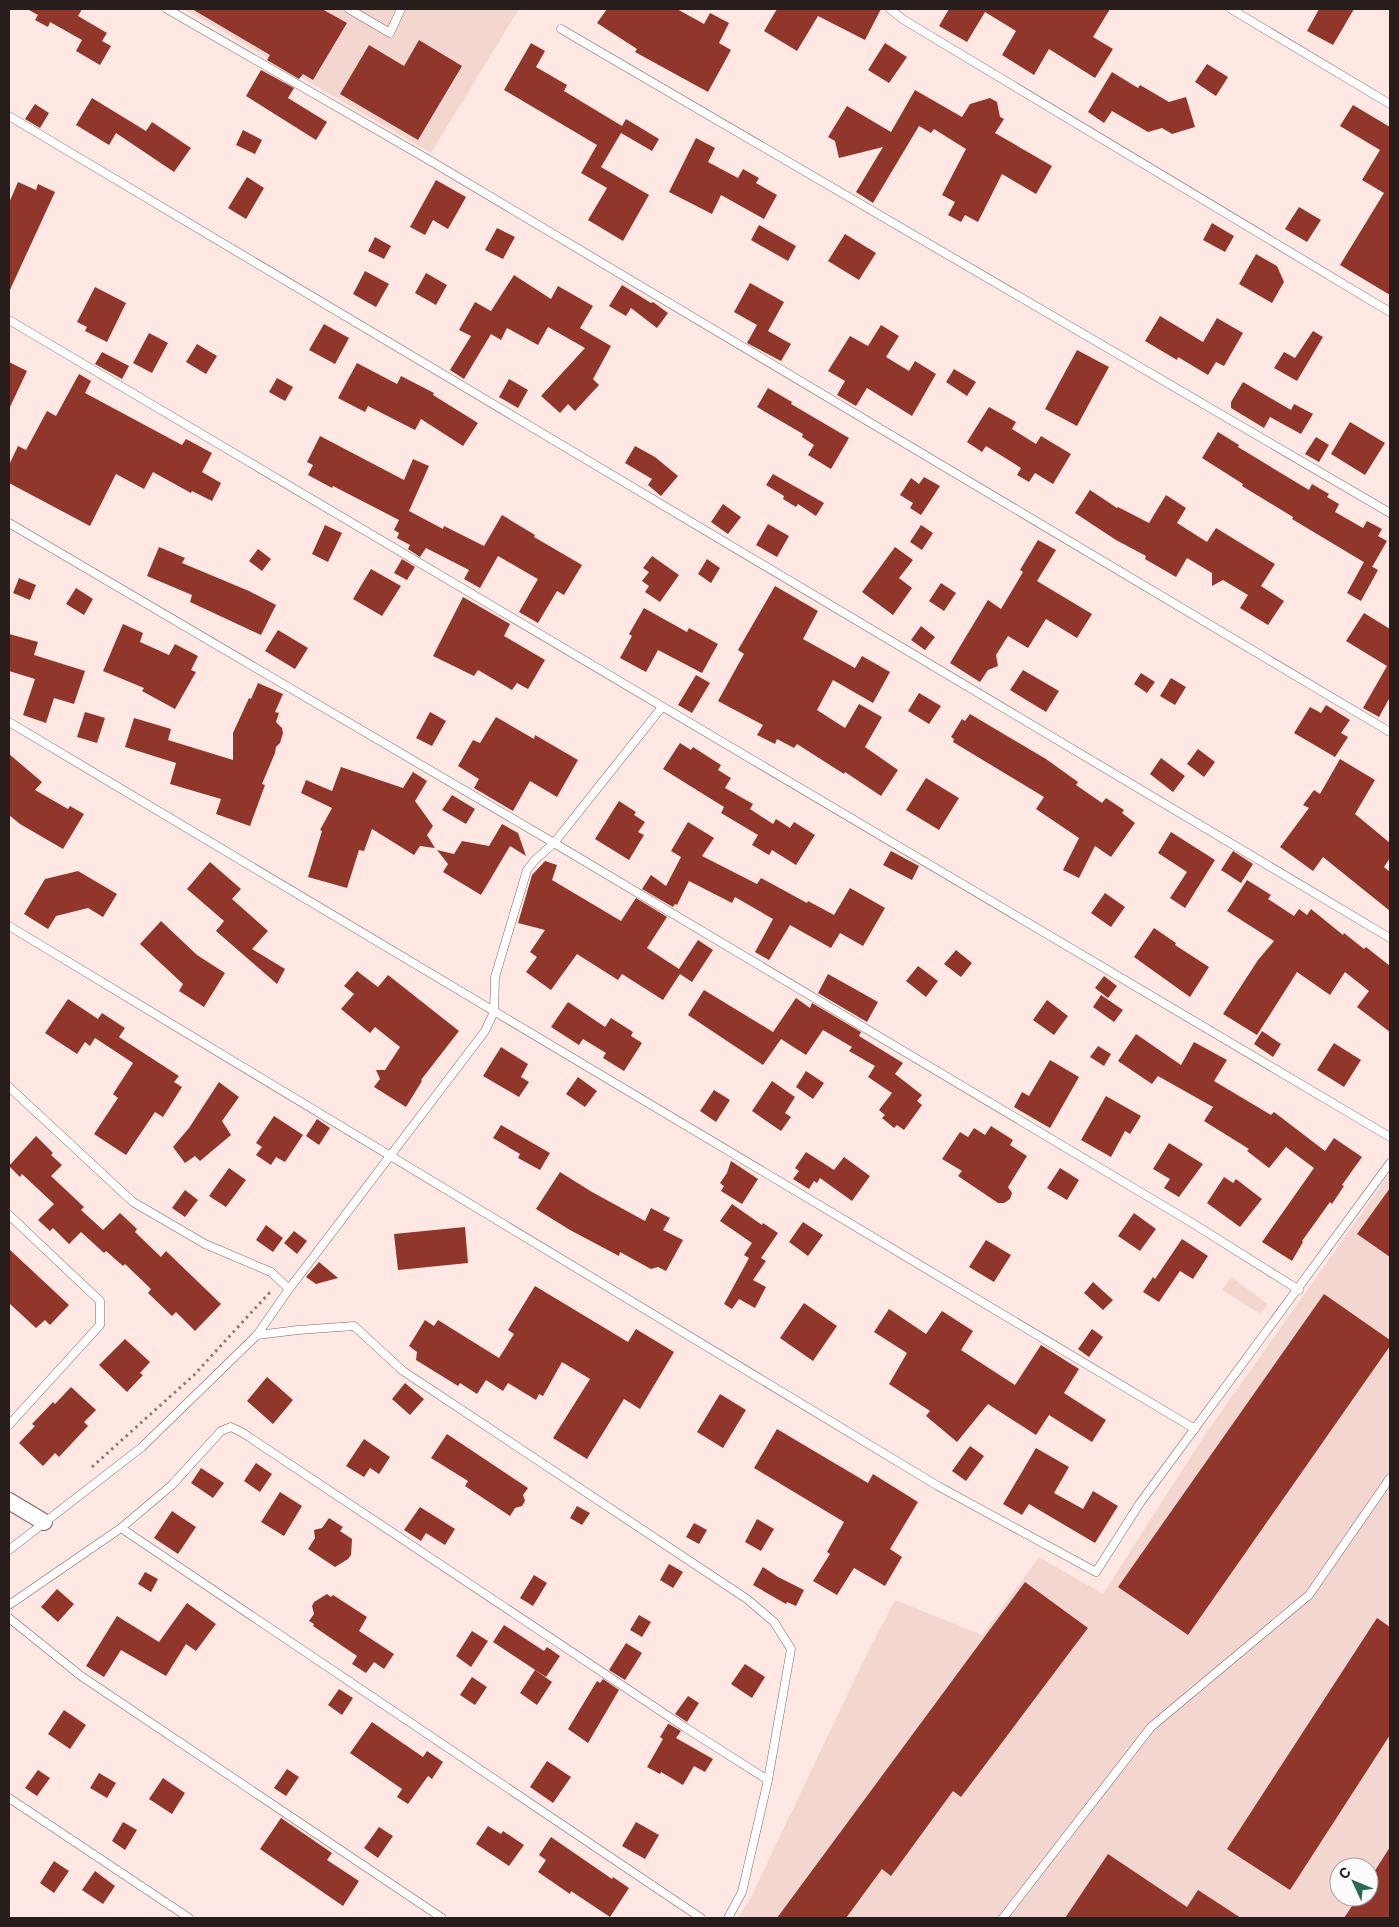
<svg xmlns="http://www.w3.org/2000/svg" width="1399" height="1927" font-family="Inter,sans-serif">
<rect width="100%" height="100%" fill="#ffe7e3"/>
<path fill="#f3d6d0" fill-rule="evenodd" d="M184,9h335l-88,144z
M1390,1173v745h-652l13,-21 109,-229 35,-68 87,35 57,-78 64,37 101,-158zM1339,1867h30v30h-30z
M1231,1277l37,27 -7,10 -39,-24z"/>
<path fill="#90362b" d="M27,9h55l-4,7 29,17 -5,8 9,5 -11,19 -24,-14 6,-11 -32,-18 -2,5 -13,-7 3,-5z
M192,9h130l25,14 -34,57 -10,-6 -4,5 -32,-19 3,-5z
M607,9h70l27,15 6,-11 19,10 -10,20 12,7 -23,42 -73,-40 2,-3 -40,-26z
M777,9h104l-16,31 -47,-24 -21,35 -33,-20z
M949,9h161l-17,28 20,12 -18,29 -46,-29 -15,26 -32,-20 14,-24 -31,-19 -18,30 -28,-16z
M1319,9h35l-21,36 -26,-14z
M419,40l43,26 -44,74 -78,-46 29,-49 35,21z
M531,43l14,8 -9,16 31,18 -3,6 58,35 4,-7 33,20 -7,12 -31,-18 -20,34 48,28 -26,46 -35,-21 19,-32 -26,-15 16,-28 -93,-55z
M885,43l22,14 -18,26 -21,-13z
M1207,64l21,13 -12,19 -21,-14z
M261,70l33,18 -6,10 39,24 -11,18 -70,-44z
M1112,72l26,16 2,-3 29,17 17,-5 9,30 -23,7 -10,-6 -14,4 -36,-21 -8,12 -16,-11z
M915,90l47,27 8,-13 20,-6 7,4 3,15 4,2 -9,14 57,33 -16,28 -34,-20 -24,48 -13,-7 -4,7 -13,-7 7,-13 -13,-7 24,-46 -32,-20 -3,4 -12,-7 -46,77 -17,-11 27,-45 -44,11 -4,-17 -7,-4 19,-31 44,26z
M92,98l54,33 6,-9 39,26 -17,24 -58,-39 -7,12 -33,-20z
M35,104l14,9 -9,15 -15,-9z
M1353,105l37,22v168l-50,-30 44,-72 -22,-13 18,-30 -40,-24z
M243,130l19,10 -7,14 -19,-9z
M696,138l19,10 -7,14 30,16 5,-9 16,9 -3,5 21,12 -13,24 -43,-24 -9,19 -43,-22z
M247,177l17,11 -18,31 -18,-11z
M436,180l30,17 -18,32 -15,-9 -8,15 -15,-8z
M18,182l18,8 2,-6 17,8 -46,100v-89z
M1299,207l22,13 -14,22 -22,-13z
M1212,223l22,13 -9,16 -22,-12z
M759,225l37,21 -8,15 -37,-21z
M497,228l18,9 -12,22 -18,-9z
M845,234l31,19 -17,27 -31,-19z
M375,237l16,9 -7,13 -16,-8z
M1256,254l21,12 7,16 -12,21 -33,-19z
M365,271l24,13 -13,23 -23,-13z
M426,273l21,12 -11,20 -21,-12z
M514,275l37,24 7,-13 35,20 -13,22 31,18 -18,33 6,6 -24,26 -7,-7 -8,9 -19,-17 44,-48 -37,-21 -10,18 -31,-17 -6,12 -10,-6 -27,45 -14,-9 21,-34 -12,-6 16,-28 16,9z
M750,283l34,19 -16,29 23,13 -10,17 -34,-18 10,-18 -23,-13z
M622,285l29,18 2,-1 15,11 -11,15 -26,-20 -5,8 -17,-10z
M95,287l31,16 -19,39 -22,-11 2,-4 -10,-5z
M1160,316l43,26 14,-24 26,15 -19,33 -8,-4 -8,13 -30,-18 -1,3 -32,-19z
M324,324l25,14 -14,26 -26,-14z
M881,325l18,11 -13,21 23,14 6,-10 21,13 -24,42 -45,-28 -11,18 -19,-11 8,-14 -17,-10 22,-35 18,10z
M1313,331l10,6 -26,44 -23,-13 10,-16 11,6z
M149,333l19,10 -16,30 -19,-10z
M197,344l20,12 -11,18 -20,-12z
M1077,350l32,17 -32,59 -32,-17z
M102,352l27,14 -7,13 -27,-15z
M9,362l18,9 -18,38z
M357,363l40,21 4,-8 33,17 -1,2 45,28 -15,23 -42,-27 -6,11 -47,-24 -3,6 -27,-14z
M954,369l22,13 -9,14 -21,-14z
M79,374l12,7 -6,12 97,52 4,-6 26,14 -10,19 19,11 -9,18 -20,-10 -1,2 -38,-21 -9,17 -28,-15 -26,52 -81,-43v-18l9,-19 8,4 21,-39 9,5z
M277,378l16,9 -8,14 -16,-9z
M509,379l19,11 -10,18 -19,-11z
M1243,382l48,28 3,-6 19,10 -12,20 -31,-17 -6,11 -33,-20v-6z
M768,388l24,14 -1,2 58,34 -18,31 -23,-14 6,-10 -12,-8 1,-3 -46,-27z
M989,407l27,15 -4,7 24,15 5,-8 30,18 -18,30 -18,-11 -6,9 -12,-7 4,-7 -35,-22 -4,6 -15,-10z
M1350,422l35,21 -20,32 -34,-21z
M1218,432l21,13 -1,2 71,43 3,-6 17,10 -2,3 12,7 -4,8 28,16 4,-7 15,8 -4,7 9,5 -15,26 -80,-48 1,-2 -51,-31 1,-2 -41,-26z
M320,436l84,44 9,-21 16,7 -20,45 34,18 1,-3 40,20 18,-31 33,20 -1,2 48,28 -18,30 -7,-4 -19,32 -19,-11 19,-33 -2,-1 -38,-22 -18,32 -16,-9 5,-9 -43,-22 -6,9 -12,-8 2,-4 -13,-7 2,-5 -5,-3 5,-10 -66,-34 -1,2 -24,-13 5,-10 -6,-3z
M1316,437l13,8 -10,17 -14,-8z
M635,446l20,11 23,19 -17,20 -13,-11 4,-6 -27,-16z
M773,474l51,29 -8,13 -18,-12 -2,3 -13,-8 1,-3 -18,-11z
M924,477l16,9 -19,29 -11,-7 3,-5 -13,-8 11,-17 8,6z
M1090,490l27,18 1,-1 31,16 17,-28 20,13 -9,15 30,19 9,-14 59,36 -14,22 23,15 -16,24 -28,-17 8,-13 -25,-15 -11,6v-13l-25,-15 -11,19 -31,-18 1,-3 -30,-16 -41,-27z
M723,504l18,13 -13,17 -17,-12z
M768,524l21,12 -12,21 -21,-12z
M325,525l17,8 -14,29 -16,-8z
M921,525l12,8 -11,17 -12,-8z
M1038,540l18,10 -19,31 55,33 -15,24 -31,-19 -18,29 -20,-12 -12,19 2,11 -10,4 -8,12 -30,-19 38,-63 13,9 22,-37 -3,-2z
M159,547l26,11 -3,5 67,28 27,14 -15,30 -71,-33 2,-7 -45,-19z
M895,547l18,13 -14,18 13,10 -19,27 -31,-23z
M258,549l13,10 -9,12 -13,-10z
M652,556l27,19 -19,27 -15,-10 4,-6 -7,-5 7,-9 -6,-4z
M402,559l13,8 -8,13 -13,-7z
M707,559l13,9 -9,15 -13,-9z
M1364,562l14,8 -17,31 -14,-8z
M371,569l30,17 -19,30 -29,-17z
M19,578l17,7 -6,15 -17,-7z
M941,583l15,10 -12,18 -15,-10z
M775,586l43,25 -15,28 52,29 7,-12 28,16 -17,31 -40,-23 -16,30 28,18 14,-24 23,13 -17,30 33,23 -17,26 -36,-24 -1,2 -47,-30 -3,4 -17,-9 -2,5 -18,-9 6,-10 -45,-24 26,-47 -6,-4z
M76,588l17,11 -9,16 -18,-11z
M463,597l47,27 -6,12 41,24 -17,29 -11,-6 -5,7 -34,-20 -4,6 -41,-20z
M644,608l43,24 2,-4 29,16 -16,29 -44,-23 -12,22 -26,-14 12,-22 -3,-2z
M1364,613l26,16v68l-11,20 -16,-9 24,-42 -41,-25z
M123,624l20,9 -3,9 29,13 6,-11 23,12 -7,14 5,2 -21,37 -33,-18 2,-3 -41,-17z
M921,626l14,11 -10,13 -14,-10z
M278,630l30,18 -13,21 -30,-18z
M9,634l29,8 -4,13 51,16 -11,33 -20,-6 -8,25 -23,-8 12,-36 -26,-8z
M1023,670l36,21 -13,21 -36,-22z
M1141,673l14,9 -8,11 -13,-9z
M696,675l14,8 -18,30 -14,-8z
M1171,678l15,9 -11,18 -15,-9z
M258,683l25,11 -8,18 4,1 -3,9 6,6 1,5 -3,10 -4,4 -1,6 -13,31 3,1 -15,41 -34,-12 5,-15 -51,-15 6,-21 -51,-16 9,-29 37,11 -3,11 65,20v-27l16,-35 2,1z
M919,693l22,13 -12,18 -21,-13z
M1326,705l24,15 -9,13 7,4 -13,20 -41,-24 16,-26 11,6z
M85,712l20,6 -8,25 -20,-6z
M430,712l16,9 -14,25 -16,-8z
M970,714l76,45 32,23 -2,3 26,18 4,-5 18,12 -2,3 13,10 -24,34 -16,-11 -16,32 -16,-8 16,-32 -43,-29 8,-12 -91,-55 1,-3 -3,-2 11,-18 3,2z
M496,717l38,22 1,-4 43,25 -21,37 -27,-16 -17,30 -39,-23 5,-9 -21,-13 15,-26 7,3z
M680,743l11,7 2,-3 28,18 -3,5 13,8 -6,10 28,16 -3,5 23,15 3,-5 14,9 4,-6 21,13 -19,30 -24,-15 -3,5 -17,-10 6,-10 -37,-22 3,-6 -61,-38z
M1198,749l17,13 -11,15 -17,-13z
M9,754l33,28 -7,8 33,19 2,-3 14,8 -21,35 -43,-25 -11,-9z
M1161,758l24,18 -12,16 -23,-18z
M1340,759l35,21 -20,34 35,29v15l-6,9 6,5v39l-67,-54 -10,14 -33,-24 29,-39 -6,-3 11,-15 6,4z
M341,767l62,21 10,-16 14,9 -12,20 18,25 -6,9 8,13 -15,-2 -6,9 -42,-26 -8,22 -5,-1 -12,38 -39,-11 14,-46 -2,-1 12,-22 -31,-15 5,-13 26,11z
M926,778l33,20 -20,32 -33,-20z
M452,795l23,14 -9,15 -24,-14z
M619,801l17,11 -2,3 11,7 -7,10 6,3 -15,25 -34,-21z
M688,822l26,16 -12,18 55,28 4,-6 46,25 1,-2 26,14 16,-27 35,20 -22,38 -23,-13 -9,15 -41,-23 -21,35 -14,-8 18,-33 -38,-22 -3,6 -43,-22 -12,24 -2,-1 -2,3 -31,-18 9,-14 15,11 15,-29 -10,-6z
M502,824l16,9 8,23 -16,-10 -29,49 -38,-23 5,-8 -11,-14 17,4 8,-13 27,5z
M1171,832l44,28 -30,48 -15,-10 17,-26 -29,-19z
M891,851l28,15 -7,14 -29,-15z
M1233,851l20,13 -12,19 -20,-13z
M545,861l12,4 -5,15 69,41 15,-23 31,19 -20,31 32,21 19,-29 15,10 -21,32 -12,-8 -17,26 -41,-26 -4,6 -41,-26 -26,36 -25,-18 11,-15 -7,-5 15,-22 -27,-7 14,-48z
M210,862l31,27 -9,10 36,32 -16,18 33,20 -8,15 -61,-53 8,-10 -37,-32z
M78,871l39,23 -14,23 -15,-9 -32,8 -8,13 -24,-15 21,-35z
M1247,880l24,15 -3,4 26,17 5,-7 8,6 4,-6 32,26 1,-2 20,16 2,-2 24,19v66l-33,-25 12,-16 -24,-19 -15,23 -33,-23 -40,63 -34,-21 35,-54 16,-19 -47,-30z
M1105,893l20,14 -14,20 -20,-14z
M161,921l36,34 28,18 -21,34 -25,-16 4,-7 -43,-40z
M1154,928l22,15 -1,2 34,22 -19,30 -56,-40z
M956,950l16,13 -11,14 -17,-13z
M918,966l20,15 -12,16 -20,-16z
M357,971l21,16 10,-12 71,56 -38,49 1,1 -16,26 -32,-20 6,-8 -4,-9h9l15,-23 -25,-20 -5,6 -29,-24 13,-15 -10,-8z
M828,974l50,28 -11,20 -49,-29z
M1104,976l13,10 -9,12 -13,-10z
M704,990l69,42 23,-34 14,10 2,-5 49,29 -2,4 44,27 -8,11 27,21 -5,6 5,4 -18,25 -7,-5 -3,3 -12,-10 3,-3 -6,-5 13,-17 -24,-16 7,-11 -26,-15 3,-4 -29,-17 -17,25 -25,-16 -18,26 -75,-50z
M1101,995l22,15 -9,12 -21,-15z
M68,999l30,20 4,-6 23,15 -6,9 60,39 -5,6 8,5 -19,30 -8,-5 -29,43 -32,-21 24,-36 -5,-4 20,-31 -38,-25 -5,8 -5,-4 -8,12 -32,-21z
M1047,1000l21,16 -14,19 -21,-15z
M568,1002l37,25 6,-9 22,14 -2,4 11,7 -18,28 -21,-13 3,-5 -23,-14 -4,6 -28,-18z
M1262,1031l19,13 -8,13 -19,-13z
M1136,1034l45,31 13,-23 33,18 -13,21 57,34 3,-3 51,39 9,-13 28,19 -20,28 2,1 -12,18 -2,-2 -28,39 1,1 -11,19 -30,-19 52,-74 -28,-21 -17,21 -22,-17 2,-2 -45,-28 9,-14 -55,-31 -6,8 -34,-23z
M1334,1043l27,17 -17,27 -27,-17z
M1098,1046l13,8 -7,12 -14,-9z
M501,1047l27,17 -7,13 8,5 -10,15 -36,-21z
M1050,1060l29,17 -29,51 -36,-21 8,-15 7,4z
M806,1071l18,12 -11,16 -17,-12z
M578,1077l19,14 -12,16 -19,-13z
M772,1081l23,16 -10,16 6,4 -10,14 -29,-20z
M219,1082l20,15 -17,24 9,14 -31,26 -5,-5 -10,7 -12,-16 16,-19z
M714,1090l16,10 -14,22 -16,-11z
M1106,1096l35,20 -11,18 -5,-3 -14,26 -30,-17z
M274,1116l29,19 -18,27 -9,-5 -5,8 -15,-10 6,-8 -6,-4z
M317,1119l13,9 -11,17 -13,-9z
M501,1125l49,28 -10,17 -22,-12 2,-4 -27,-16z
M991,1126l22,14 -3,5 17,11 -19,31 4,6 -2,6 -6,4h-6l-40,-27 4,-5 -20,-12 18,-27 8,5 6,-9 11,7z
M36,1136l17,17 -2,2 11,10 -11,11 33,31 -3,3 22,20 17,-17 17,16 -2,3 26,25 5,-6 55,53 -26,27 -19,-19 -4,4 -24,-23 3,-4 -26,-25 -2,2 -17,-15 -2,2 -23,-21 -12,12 -16,-16 -3,3 -12,-11 16,-16 -32,-30 -2,3 -11,-11z
M1169,1143l34,21 -24,33 -15,-9 6,-9 -17,-10z
M806,1152l28,18 10,-13 26,19 -18,25 -32,-23 -3,5 -3,-2 -5,8 -16,-10 6,-8 -4,-3z
M731,1161l27,18 -16,25 -21,-13 3,-5 -4,-3 7,-10z
M229,1168l17,12 -20,27 -17,-11z
M1060,1168l19,12 -12,20 -20,-12z
M560,1172l32,20 53,29 6,-13 19,10 -7,12 20,10 -17,31 -8,-4 -7,2 -31,-17 -1,4 -49,-26 -34,-21z
M1224,1177l9,6 3,-4 26,20 -22,28 -33,-24z
M1390,1188v69l-33,-23z
M185,1190l13,10 -13,17 -13,-9z
M732,1204l30,21 1,-2 15,10 -17,25 5,3 -13,19 13,7 -11,21 -16,-9 -7,10 -8,-5 25,-46 -5,-3 8,-12 -32,-22z
M1134,1213l22,16 -16,22 -22,-15z
M803,1222l20,13 -15,21 -19,-14z
M266,1225l17,13 -10,14 -17,-12z
M465,1227l3,36 -70,7 -4,-36z
M294,1231l13,10 -10,13 -13,-11z
M1182,1239l26,17 -15,23 -13,-8 -21,31 -16,-10 10,-15 2,2z
M986,1240l25,15 -17,27 -25,-15z
M9,1249l60,56 -19,20 -5,-5 -9,8 -27,-25z
M319,1262l19,16 -22,6 -10,-7z
M1093,1282l20,18 -10,10 -19,-17z
M535,1286l93,56 8,-13 38,23 -34,57 -16,-10 -37,60 -34,-21 37,-59 -28,-17 -19,34 -4,-2 -3,6 -28,-17 -5,8 -17,-11 -9,14 -17,-11 -2,3 -42,-26 1,-8 -8,-6 16,-26 9,6 4,-6 61,38 15,-24 -6,-4z
M1324,1294l66,46v6l-202,289 -70,-48z
M804,1303l33,23 -24,35 -33,-23z
M889,1309l37,25 16,-23 31,20 -12,19 54,35 26,-40 38,24 -15,24 42,27 -14,22 -43,-27 -13,20 -48,-31 -31,38 -31,-26 4,-5 -41,-27 18,-31 -33,-21z
M1092,1329l11,8 -14,20 -11,-8z
M125,1339l25,23 -10,11 3,2 -16,17 -28,-27z
M267,1377l26,23 -20,24 -26,-23z
M405,1383l19,16 -14,16 -18,-16z
M71,1387l25,23 -12,12 4,4 -29,31 -4,-4 -12,13 -24,-23 16,-17 -3,-2 21,-22 2,2z
M720,1394l26,16 -23,38 -26,-16z
M777,1429l91,54 5,-9 45,28 -28,47 12,8 -17,29 -31,-18 -17,27 -24,-14 17,-27 -3,-2 17,-30 -90,-54z
M447,1434l81,54 -5,7 2,6 -3,5 -7,2 -5,8 -45,-30 3,-5 -37,-23z
M364,1439l26,18 -11,17 -9,-6 -6,9 -18,-11z
M970,1446l14,10 -18,25 -14,-10z
M1036,1448l33,19 -15,26 29,16 10,-18 25,15 -23,37 -66,-39 -7,11 -19,-11z
M256,1463l16,11 -12,18 -16,-11z
M201,1468l23,15 -11,15 -22,-15z
M280,1492l22,14 -18,30 -23,-14z
M577,1506l13,7 -8,12 -12,-7z
M420,1507l35,22 -10,16 -19,-12 -5,8 -17,-11z
M172,1511l24,16 -18,27 -24,-16z
M329,1518l14,9 -3,4 12,8 -1,16 -3,4 -13,8 -27,-18 7,-11 -1,-8 8,-2z
M757,1519l17,10 -13,22 -16,-9z
M694,1523l13,7 -8,14 -13,-7z
M669,1564l14,8 -10,16 -13,-8z
M763,1567l15,10 26,13 -8,16 -9,-4 -1,2 -33,-19z
M145,1572l13,7 -7,13 -13,-8z
M534,1575l13,8 -14,23 -13,-8z
M1025,1582l63,46 -127,169 -8,-6 -62,85 -9,-7 -36,49h-69z
M57,1589l17,15 -16,18 -17,-15z
M327,1594l4,3 2,-2 34,22 -8,14 35,23 -10,15 -10,-7 -8,11 -14,-9 5,-8 -44,-30 1,-2 -5,-3 5,-7 -2,-8 2,-4z
M187,1603l29,21 -20,27 -10,-7 -20,32 -45,-26 -17,27 -18,-11 31,-50 42,26z
M639,1615l12,7 -9,15 -12,-7z
M1377,1618l13,9v108l-100,155 -63,-41z
M504,1625l40,26 3,-4 13,9 -14,21 -53,-35z
M472,1631l16,10 -17,26 -15,-11z
M626,1643l16,10 -17,27 -16,-10z
M745,1664l20,13 -13,21 -21,-14z
M535,1670l17,12 -15,23 -17,-12z
M472,1677l15,10 -12,18 -15,-10z
M603,1679l16,11 -31,53 -20,-14 29,-48 3,2z
M339,1689l14,9 -11,17 -14,-10z
M688,1696l11,7 -12,19 -12,-8z
M64,1710l22,15 -16,24 -22,-15z
M372,1722l51,35 4,-6 16,11 -11,17 -4,-3 -20,28 -11,-7 5,-8 -52,-36z
M668,1724h1l12,7 -5,7 37,21 -8,13 -11,-6 -11,19 -22,-13 -1,2 -13,-7 16,-28 -3,-2z
M547,1761l24,16 -18,26 -23,-16z
M287,1769l12,8 -13,19 -12,-8z
M38,1770l12,8 -13,18 -12,-8z
M99,1773l17,10 -9,15 -17,-10z
M163,1778l22,15 -13,21 -23,-15z
M281,1818l51,35 -5,7 32,21 -16,25 -83,-57z
M123,1822l14,8 -12,20 -13,-9z
M636,1822l23,13 -14,24 -23,-13z
M488,1826l13,8 2,-3 21,14 -15,21 -33,-22z
M379,1827l14,9 -15,22 -14,-10z
M551,1837l61,42 1,-2 16,11 -19,29 -39,-26 -1,3 -32,-22 8,-12 -7,-5z
M1390,1847v71h-46l14,-21h11v-17z
M1108,1854l79,53 11,-17 43,28h-176z
M54,1861l15,10 -15,22 -14,-10z
M95,1871l20,15 -12,18 -21,-14z"/>
<g fill="none" stroke-linecap="round" stroke-linejoin="round">
<g stroke="#7e6561" stroke-width="9">
<path id="service" d="M167,9l262,151 961,572
M349,9l41,24 11,-24
M890,9l14,11 486,292
M1231,9l159,95
M561,29l829,484
M9,116l1381,822
M9,320l1381,817
M9,523l545,320 635,378 110,69
M9,722l1186,707
M9,926l929,560 158,86 44,-69 250,-340
M9,1087l124,115 72,42 66,28 18,17
M9,1215l91,86v24l-91,100
M257,1335l41,-5 56,-4 49,45 344,228 27,23 17,27 -23,131 -26,112 -14,26
M121,1528l580,390
M9,1550l133,-103 115,-112 32,-46 196,-258 9,-19 1,-35 32,-107 8,-10 19,-17 108,-136
M9,1605l112,-77 51,-43 49,-54 10,-4 12,6 443,295 82,52
M9,1618l72,58 361,242
M9,1798l180,120
M1003,1918l148,-191 158,-132 81,-117"/>
</g>
<g stroke="#7e6561" stroke-width="18">
<path id="minor" d="M9,1501l35,21"/>
</g>
<path stroke="#8b7a77" stroke-width="3" stroke-dasharray="2.5 4" stroke-linecap="butt" d="M92,1467l102,-92 77,-84"/>
<use href="#service" stroke="#fff" stroke-width="8"/>
<use href="#minor" stroke="#fff" stroke-width="16"/>
</g>
<rect width="1399" height="1927" fill="none" stroke="#271d1b" stroke-width="20"/>
<g transform="translate(1354 1882) rotate(314)"><circle r="24" fill="#fbfbfb" stroke="#a6a2a1"/>
<path d="M0-4L9 19L0 12L-9 19Z" fill="#2c6955"/>
<text y="-8" font-size="14" font-weight="bold" text-anchor="middle" fill="#271d1b">С</text>
</g>
</svg>
